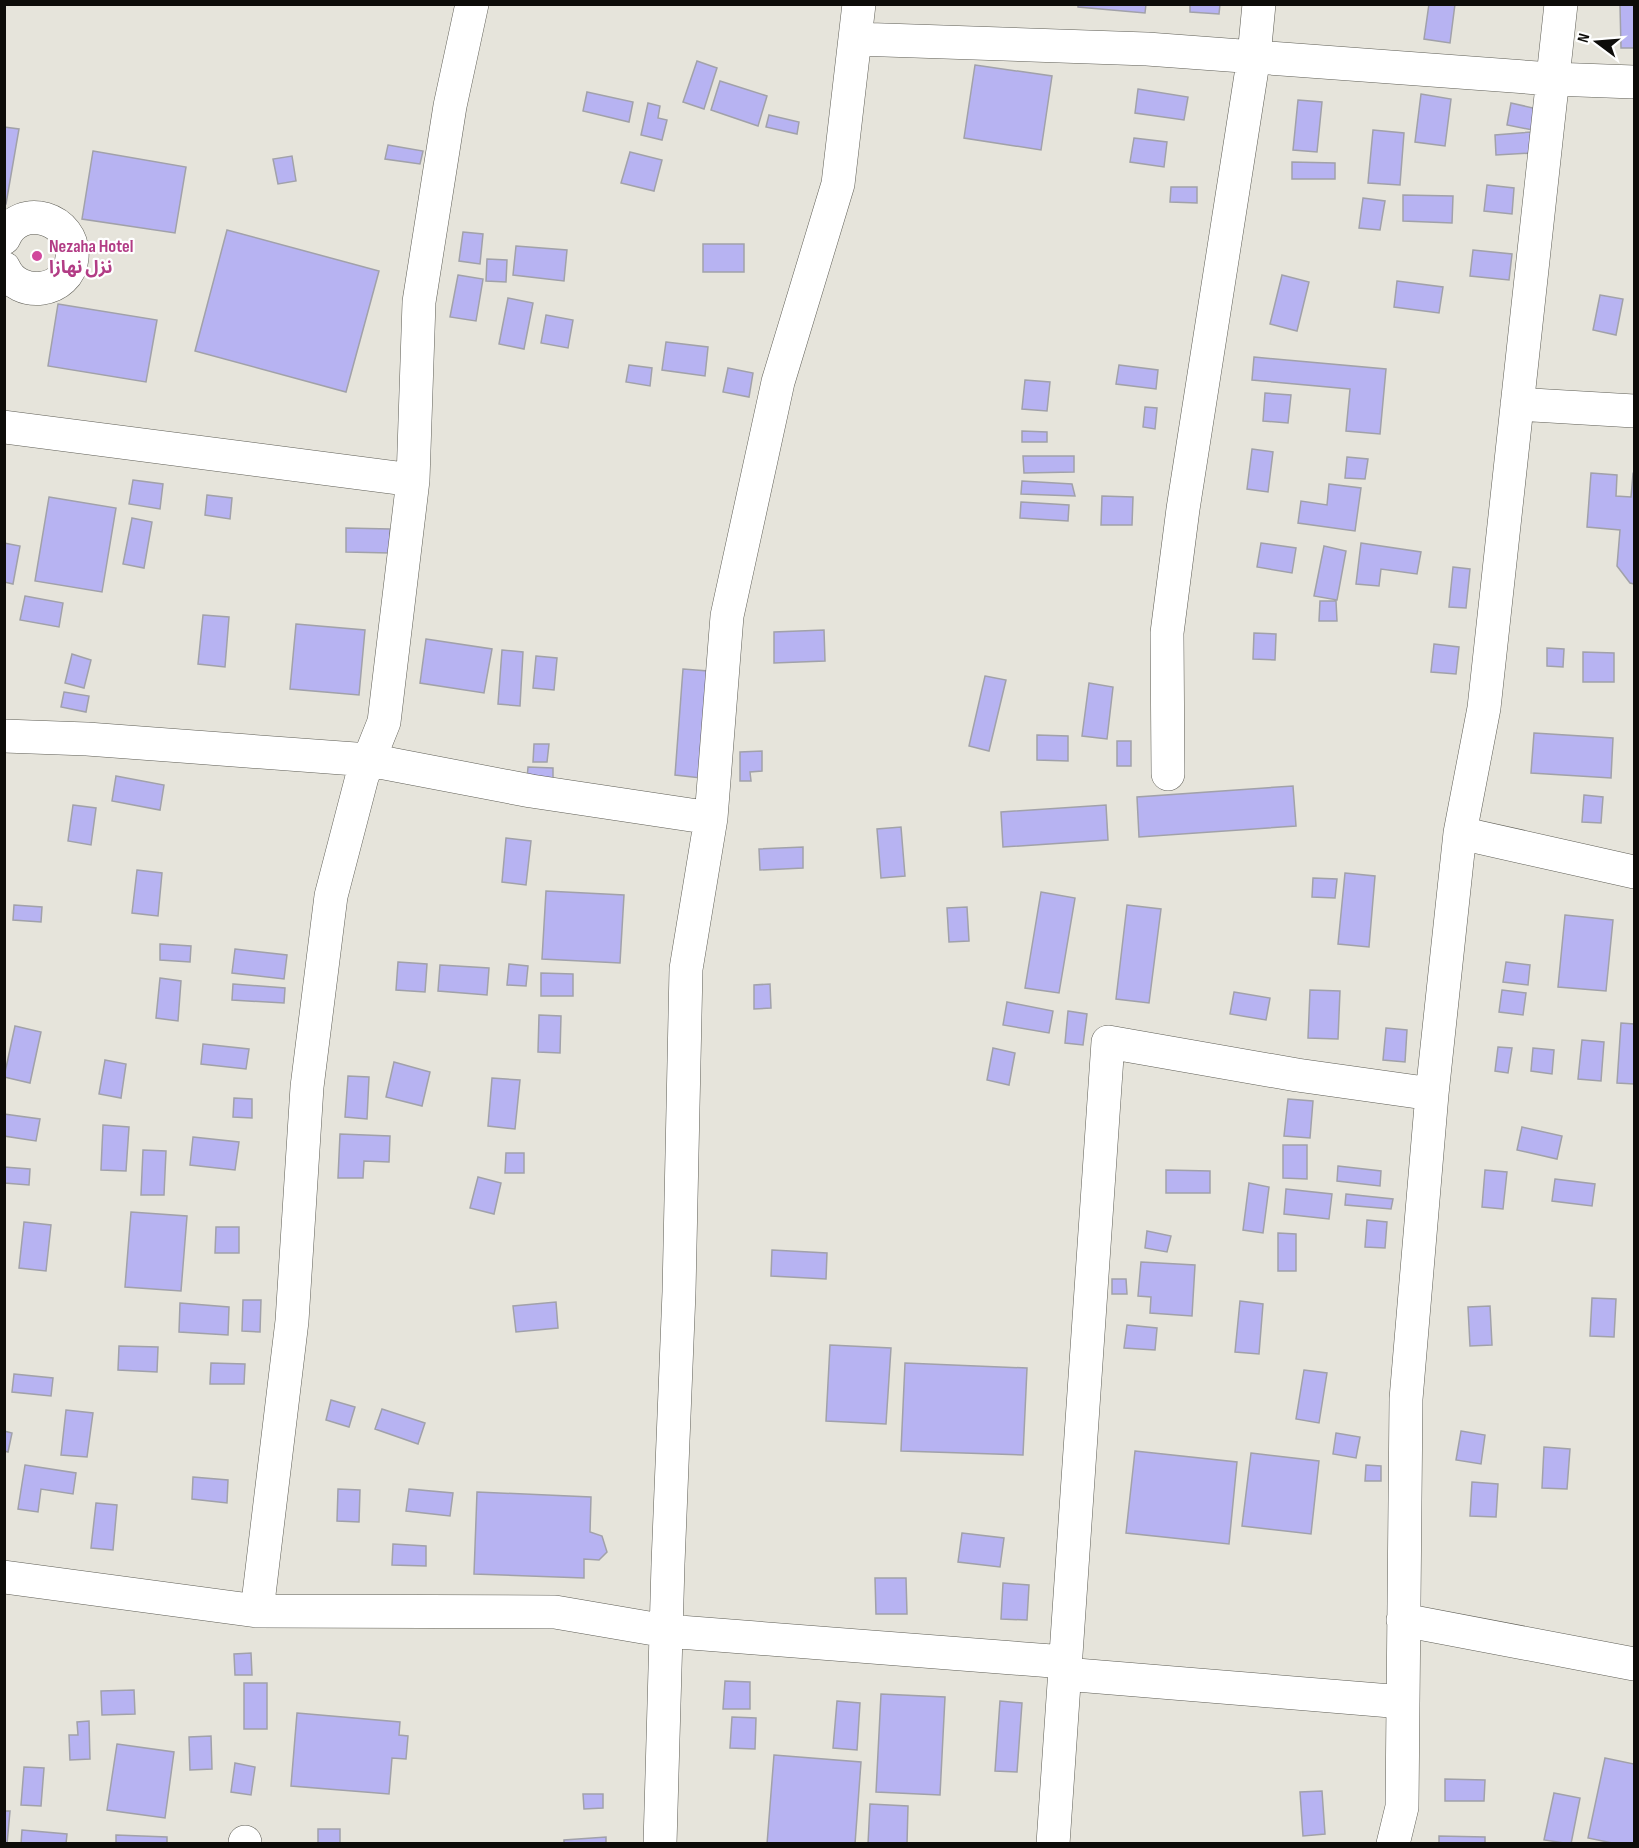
<svg xmlns="http://www.w3.org/2000/svg" width="1639" height="1848" font-family="'Sofia Sans Condensed','Noto Sans Arabic',sans-serif">
<rect width="100%" height="100%" fill="#e6e4db"/>
<path fill="#b7b3f2" stroke="#a1a1a9" stroke-width="1.5" d="M1078,4h68l-1,9 -67,-6z
M1190,4h30l-1,10 -29,-2z
M1429,4h26l-5,39 -26,-4z
M1620,5h14v43h-13z
M697,61l20,7 -13,41 -21,-7z
M975,65l77,11 -11,74 -77,-12z
M720,81l47,15 -9,30 -47,-16z
M1138,89l50,8 -4,23 -49,-7z
M587,92l46,10 -4,20 -46,-11z
M1421,94l30,5 -6,47 -30,-4z
M1298,100l24,2 -5,50 -24,-2z
M648,103l12,3 -2,12 9,2 -5,20 -21,-5z
M1511,103l31,7 -4,21 -31,-6z
M769,115l30,7 -2,12 -31,-7z
M4,127l15,2 -13,75h-2z
M1373,130l31,3 -4,52 -32,-2z
M1531,132l1,21 -36,2 -1,-20z
M1134,138l33,4 -3,25 -34,-5z
M388,145l35,6 -3,13 -35,-5z
M93,151l93,16 -11,66 -93,-14z
M630,152l32,8 -8,31 -33,-8z
M292,156l4,25 -18,3 -5,-25z
M1292,162l43,1v16h-43z
M1487,185l27,3 -2,26 -28,-3z
M1171,187h26v16l-27,-1z
M1403,195l50,1 -1,27 -49,-2z
M1363,198l22,3 -5,29 -21,-2z
M227,230l152,41 -33,121 -151,-41z
M463,232l20,2 -3,30 -21,-3z
M703,244h41v28h-41z
M516,246l51,4 -3,31 -51,-6z
M1473,250l39,4 -3,26 -39,-4z
M487,259l20,1 -1,22 -20,-1z
M458,275l25,4 -7,42 -26,-4z
M1282,275l27,7 -12,49 -27,-7z
M1397,281l46,6 -4,26 -45,-6z
M1600,295l23,4 -7,36 -23,-5z
M508,298l25,5 -9,46 -25,-5z
M58,304l99,16 -11,62 -98,-16z
M546,315l27,5 -5,28 -27,-5z
M666,342l42,5 -3,29 -43,-6z
M1254,357l132,12 -6,65 -34,-3 4,-42 -98,-9z
M629,365l23,3 -2,18 -24,-4z
M1119,365l39,5 -2,19 -40,-5z
M728,368l25,5 -4,24 -26,-5z
M1025,380l25,2 -3,29 -25,-2z
M1265,393l26,2 -3,28 -25,-2z
M1145,407l12,1 -2,21 -12,-2z
M1022,431l25,1v10h-25z
M1252,449l21,3 -5,40 -21,-3z
M1023,456h51v16l-50,1z
M1347,457l21,2 -3,20 -20,-1z
M1591,473l26,2 -1,21 15,1 2,-23 1,1v109l-4,-1 -13,-17 3,-36 -33,-3z
M133,480l30,4 -3,25 -31,-5z
M1022,481l50,3 3,12 -54,-2z
M1329,484l32,4 -6,43 -57,-8 3,-22 26,4z
M207,495l25,3 -2,21 -25,-4z
M1102,496l31,1 -1,28h-31z
M49,497l67,11 -14,84 -67,-11z
M1021,502l48,3 -1,16 -48,-3z
M132,518l20,4 -8,46 -21,-4z
M346,528l44,1v24l-44,-1z
M4,543l16,3 -7,38 -9,-2z
M1261,543l35,5 -4,25 -35,-6z
M1361,543l60,9 -4,22 -36,-5 -2,17 -23,-2z
M1324,546l22,5 -9,49 -23,-4z
M1453,567l17,2 -4,39 -17,-1z
M25,596l38,7 -4,24 -39,-7z
M1320,601h16l1,20h-18z
M203,615l26,2 -4,50 -27,-3z
M296,624l69,6 -6,65 -69,-6z
M824,630l1,31 -51,2v-31z
M1254,633l22,1 -1,26 -22,-1z
M426,639l66,10 -8,44 -64,-10z
M1434,644l25,3 -3,27 -25,-2z
M1547,648l17,1 -1,18 -16,-1z
M502,650l21,2 -3,54 -22,-2z
M1583,652l31,1v29h-31z
M72,654l19,6 -7,28 -19,-5z
M536,656l21,2 -3,32 -21,-2z
M683,669l25,2 -7,107 -26,-3z
M985,676l21,4 -17,71 -20,-5z
M1089,683l24,4 -6,52 -25,-3z
M64,692l25,4 -3,16 -25,-5z
M1534,733l79,5 -2,40 -80,-5z
M1037,735l31,1v25l-31,-1z
M1117,741h14v25h-14z
M534,744h15l-2,18h-14z
M762,751v20l-12,1 1,9h-11v-29z
M528,767l25,1v12l-26,-1z
M116,776l48,9 -4,25 -48,-9z
M1293,786l3,40 -157,11 -2,-40z
M1584,795l19,2 -2,26 -19,-1z
M73,805l23,3 -5,37 -23,-4z
M1106,805l2,35 -105,7 -2,-35z
M901,827l4,49 -24,2 -4,-49z
M506,838l25,3 -5,44 -24,-3z
M803,847v21l-43,2 -1,-21z
M137,870l25,3 -4,43 -26,-3z
M1345,873l30,3 -6,71 -31,-3z
M1313,878l24,1 -2,19 -23,-1z
M546,891l78,4 -4,68 -78,-4z
M1041,892l34,6 -16,95 -34,-5z
M14,905l28,2 -1,15 -28,-2z
M1127,905l34,4 -12,94 -33,-4z
M967,907l2,34 -20,1 -2,-34z
M1565,915l48,5 -7,71 -48,-4z
M160,944l31,2 -1,16 -30,-2z
M235,949l52,6 -3,24 -52,-6z
M398,962l29,2 -2,28 -29,-2z
M1506,962l24,3 -2,20 -25,-3z
M509,964l19,2 -2,20 -19,-1z
M440,965l49,3 -2,27 -49,-4z
M541,973l32,1v22h-32z
M160,978l21,3 -3,40 -22,-3z
M233,984l52,4 -1,15 -52,-3z
M770,984l1,24 -17,1v-24z
M1310,990l30,1 -2,48 -30,-1z
M1502,990l24,3 -3,22 -24,-3z
M1234,992l36,6 -4,22 -36,-6z
M1007,1002l46,9 -4,22 -46,-8z
M1068,1011l19,3 -4,31 -18,-2z
M539,1015l22,1 -1,37 -22,-1z
M1621,1023l13,1v60l-17,-1z
M15,1026l26,6 -11,51 -26,-6z
M1386,1028l21,2 -2,32 -22,-2z
M1582,1040l22,2 -3,39 -23,-2z
M203,1044l46,5 -3,20 -45,-5z
M1498,1047l14,1 -4,25 -13,-2z
M993,1048l22,5 -6,32 -22,-5z
M1533,1048l21,2 -2,24 -21,-3z
M105,1060l21,4 -5,34 -22,-4z
M394,1062l36,10 -8,34 -36,-9z
M348,1076l21,1 -2,42 -22,-2z
M492,1078l28,2 -5,49 -27,-3z
M234,1098l18,1v19l-19,-1z
M1288,1099l25,2 -3,37 -26,-2z
M4,1114l36,5 -4,22 -32,-5z
M103,1125l26,2 -3,44 -25,-1z
M1522,1127l40,9 -5,23 -40,-9z
M340,1134l50,2 -1,26 -25,-1 -1,17h-25z
M193,1137l46,5 -4,28 -45,-5z
M1283,1145h24v34l-24,-1z
M143,1150l23,1 -2,44h-23z
M506,1153h18v20h-19z
M1338,1166l43,5 -1,15 -43,-5z
M4,1167l26,2 -1,16 -25,-2z
M1166,1170l44,1v22h-44z
M1485,1170l22,2 -4,37 -21,-2z
M478,1177l23,6 -7,31 -24,-6z
M1555,1179l40,5 -3,22 -40,-5z
M1249,1183l20,4 -6,46 -20,-3z
M1286,1189l46,5 -3,25 -45,-5z
M1346,1194l47,5 -2,10 -46,-4z
M131,1212l56,4 -6,75 -56,-4z
M1367,1220l20,2 -2,26 -20,-1z
M24,1222l27,3 -5,46 -27,-3z
M216,1227h23v26h-24z
M1147,1231l24,5 -4,16 -22,-4z
M1278,1233l18,1v37h-18z
M772,1250l55,3 -1,26 -55,-3z
M1141,1262l54,3 -3,51 -42,-3 1,-16 -13,-1z
M1112,1279h14l1,15h-15z
M1592,1298l24,1 -2,38 -24,-1z
M243,1300h18l-1,32 -18,-1z
M1240,1301l23,3 -4,50 -24,-2z
M556,1302l2,26 -42,4 -3,-26z
M180,1303l49,4 -1,28 -49,-3z
M1490,1306l2,39 -22,1 -2,-39z
M1127,1325l30,3 -2,22 -31,-2z
M830,1345l61,3 -5,76 -60,-3z
M119,1346l39,1 -1,25 -39,-2z
M211,1363l34,1 -1,20h-34z
M905,1363l122,5 -4,87 -122,-4z
M1304,1370l23,3 -8,50 -23,-4z
M14,1374l39,4 -2,18 -39,-4z
M331,1400l24,7 -6,20 -23,-7z
M382,1409l43,14 -7,21 -43,-15z
M66,1410l27,3 -6,44 -26,-2z
M4,1431l8,2 -4,19 -4,-1z
M1461,1431l24,4 -4,29 -25,-4z
M1336,1433l24,4 -4,21 -23,-4z
M1544,1447l26,2 -3,40 -25,-1z
M1135,1451l102,11 -8,82 -103,-11z
M1251,1453l68,8 -8,73 -69,-8z
M25,1465l51,8 -3,21 -32,-5 -3,23 -20,-3z
M1366,1465l15,1v15h-16z
M193,1477l35,3 -1,23 -35,-4z
M1472,1482l26,2 -2,33 -26,-1z
M338,1489l22,1 -1,32 -22,-1z
M409,1489l44,4 -3,23 -44,-5z
M477,1492l114,5 -1,35 12,4 5,16 -8,8 -15,-1v19l-110,-4z
M96,1503l21,2 -4,45 -22,-2z
M962,1533l42,5 -4,29 -42,-5z
M393,1544l33,2v20l-34,-1z
M875,1578h31l1,36h-31z
M1003,1583l26,2 -2,35 -26,-1z
M251,1653l1,22h-17l-1,-21z
M725,1681l25,1v27h-27z
M244,1683h23v46h-23z
M134,1690l1,24 -33,1 -1,-24z
M881,1694l64,3 -5,98 -64,-3z
M837,1701l23,2 -3,47 -24,-2z
M1000,1701l22,2 -5,69 -22,-1z
M297,1713l103,9 -1,13 9,1 -2,23 -14,-1 -3,36 -98,-8z
M732,1717l24,1 -1,31 -25,-1z
M89,1721l1,38 -20,1 -1,-25h9l-1,-13z
M211,1736l1,33 -22,1 -1,-33z
M117,1744l57,8 -9,66 -58,-8z
M774,1755l87,7 -6,82h-88z
M1605,1758l29,6v80h-17l-29,-6z
M235,1763l20,4 -4,28 -20,-3z
M24,1767l20,1 -3,38 -20,-1z
M1445,1779l40,1 -1,21h-39z
M1322,1791l3,43 -22,2 -3,-44z
M1554,1793l26,5 -9,46 -27,-4z
M583,1794h20v14l-19,1z
M870,1804l38,2 -1,38h-39z
M4,1811h6l-3,33h-3z
M318,1829h22v15h-22z
M22,1830l45,4 -1,10h-45z
M116,1835l51,2v7h-51z
M1439,1836l46,1v7h-46z
M606,1837v7h-42v-4z"/>
<g fill="none" stroke-linecap="round" stroke-linejoin="round">
<g stroke="#5f5e56" stroke-width="34">
<path id="street" d="M855,39l292,10 405,30 82,3
M4,238c15,-37 72,-20 68,20 -3,35 -54,42 -68,10
M1517,404l117,7
M4,427l409,53
M4,736l83,3 282,21 162,31 180,27
M1168,774l-1,-141 16,-124 71,-453 5,-52
M1460,833l174,39
M4,1577l253,34 298,1 111,19 399,31
M257,1611l35,-290 15,-234 24,-191 31,-119 22,-55 29,-242 6,-178 31,-196 22,-102
M1403,1620l231,44
M1064,1674l339,28
M245,1844v-2
M660,1844l8,-280 11,-272 7,-323 25,-151 16,-202 51,-234 60,-198 21,-180
M1053,1844l55,-802 189,33 135,19
M1393,1844l9,-37 4,-408 26,-305 28,-261 24,-125 77,-704"/>
</g>
<use href="#street" stroke="#fff" stroke-width="33"/>
</g>
<circle fill="#d1479c" stroke="#fff" stroke-width="2" cx="37" cy="256" r="6"/>
<g text-anchor="middle" stroke-width="4.5" stroke-linejoin="round" paint-order="stroke">
<g font-size="18" font-weight="bold" fill="#b23c85" stroke="#fff" text-anchor="start">
<text x="49" y="252">Nezaha Hotel<tspan x="49" dy="21">نزل نهازا</tspan></text>
</g>
</g>
<rect width="1639" height="1848" fill="none" stroke="#0d0c09" stroke-width="12"/>
<g transform="translate(1597 42) rotate(286)" stroke="#ffffff" stroke-width="4.5" paint-order="stroke">
<path d="M0-4.5L10 22L0 15L-10 22Z" fill="#0d0c09"/>
<text y="-9" font-size="16" font-weight="bold" text-anchor="middle" fill="#0d0c09">N</text>
</g>
</svg>
